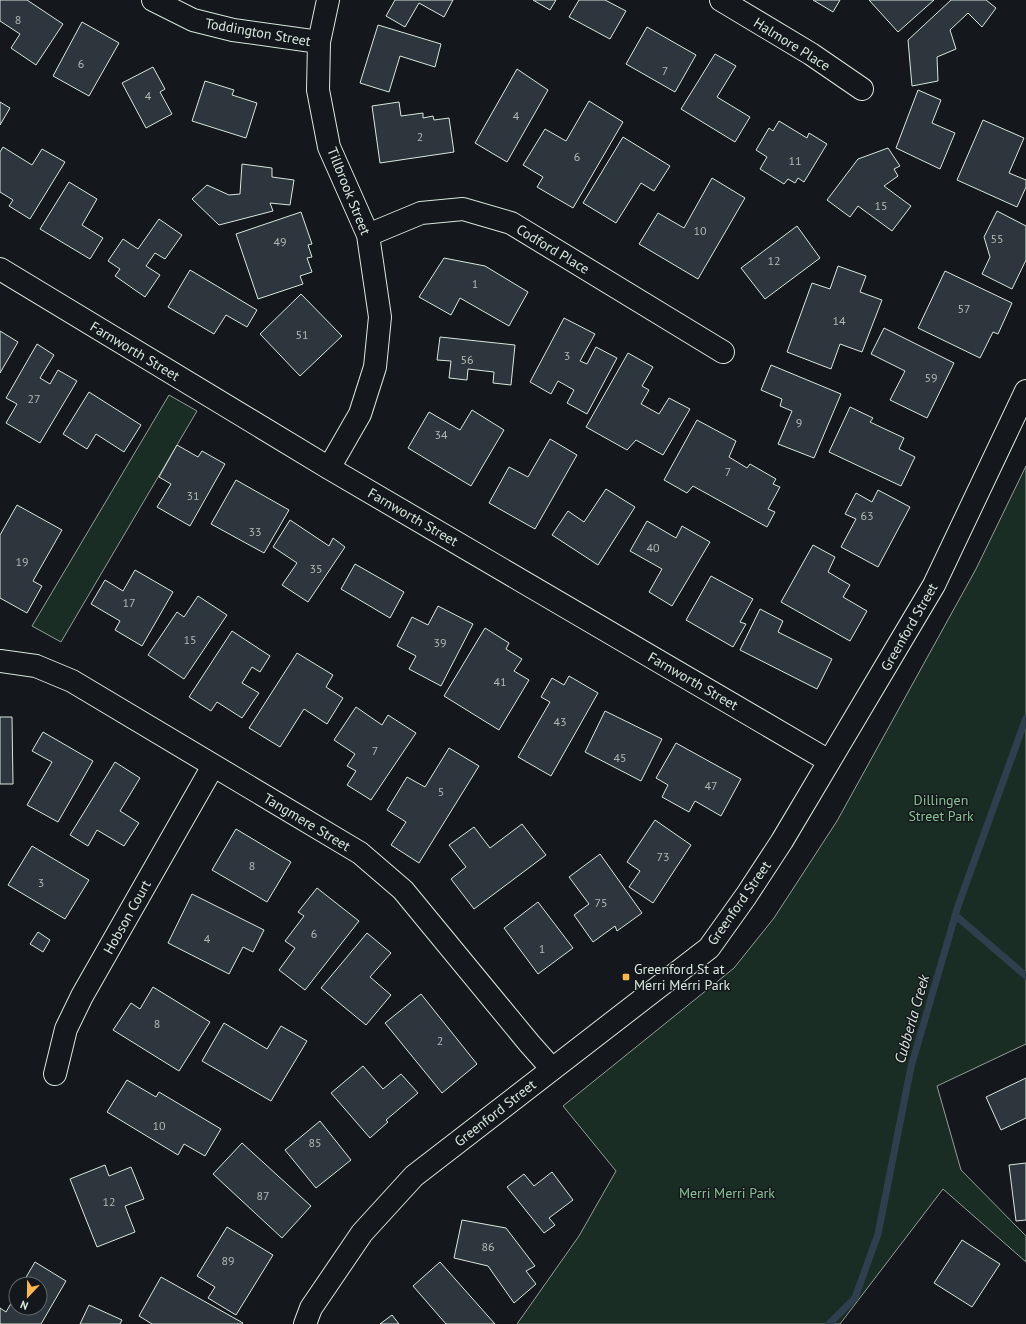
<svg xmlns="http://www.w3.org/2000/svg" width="1026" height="1324" font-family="'PT Sans',sans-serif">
<rect width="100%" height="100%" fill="#14181c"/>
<path fill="#1a2d24" stroke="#939e99" d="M169,395l28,16 -136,231 -29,-16z
M1026,466v578l-89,42 24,84 65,66v26l-83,-73 -103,135h-323l62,-88 37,-65 -53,-65 171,-138 40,-50 63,-97 139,-252z"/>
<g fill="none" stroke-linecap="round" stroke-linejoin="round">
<path stroke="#2f3f4d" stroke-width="7" d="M955,915l71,61
M829,1324l26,-26 23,-64 33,-167 47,-161 68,-188"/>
</g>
<path fill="#2c363c" stroke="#d8e6dc" d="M0,0h27l36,24 -27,41 -25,-17 9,-14 -20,-13z
M395,0h58l-9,17 -25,-14 -14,24 -19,-11z
M533,0h23l-6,10z
M579,0h26l21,11 -16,28 -41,-22z
M813,0h27l-7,12z
M869,0h65l-36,32z
M951,0h35l10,8 -14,19 -14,-14 -18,17 6,19 -19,8 1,24 -26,5 -4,-46z
M82,22l37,21 -30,53 -36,-20z
M378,25l63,19 -6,23 -35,-11 -11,36 -29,-9z
M647,27l49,28 -21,37 -49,-28z
M715,54l21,12 -19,31 33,20 -15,25 -54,-33z
M153,67l12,22 -5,3 12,22 -26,14 -24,-45z
M517,69l31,21 -41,72 -32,-19z
M205,81l29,9 -2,5 25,8 -11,35 -54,-17z
M918,90l23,10 -9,23 23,10 -15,36 -44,-21z
M589,101l34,21 -50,86 -36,-21 6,-10 -20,-12 22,-36 21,12z
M0,102l10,6 -10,17z
M399,102l2,14 22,-3v5l10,-2 1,4 15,-2 5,34 -74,11 -8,-57z
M983,120l41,18 -15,35 17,7v7l-9,20 -60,-27z
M779,121l28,17 2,-5 18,11 -23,38 -6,-4 -3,5 -7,-4 -4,5 -24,-15 7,-12 -11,-7 13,-22 4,3z
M623,137l47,29 -16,25 -13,-8 -25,40 -33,-20z
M3,147l29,18 10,-16 23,13 -35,57 -21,-13 4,-6 -13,-8v-40z
M888,148l12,18 -6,3 4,7 -14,10 27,20 -19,25 -34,-25 -8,11 -23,-17 31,-41z
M242,164l30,4v9l22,3 -4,25 -20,-2 3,8 -54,14 -27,-26 15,-14 22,10 11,-1z
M712,178l33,20 -47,81 -59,-35 19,-31 26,15z
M69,182l28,17 -15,26 21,13 -13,21 -50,-30z
M997,211l29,15v34l-14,29 -30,-15 8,-17 -6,-20z
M301,212l11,32 -4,1 4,12 -5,1 5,14 -12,4 3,8 -45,15 -22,-65z
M159,219l23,16 -17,24 -10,-6 -9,13 14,9 -15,22 -30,-21 5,-7 -12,-8 15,-22 15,10z
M797,226l23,32 -55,41 -24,-31z
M444,258l41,8 43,26 -19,34 -49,-28 -9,17 -32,-18z
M838,266l28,10 -6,16 22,8 -20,52 -22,-8 -9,25 -44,-17 25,-69 18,6z
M190,270l67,40 -10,17 -21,-12 -12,19 -46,-27z
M945,271l67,32 -14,31 -5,-2 -13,26 -62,-30z
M301,294l41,42 -42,40 -40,-42z
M564,318l31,16 -15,27 7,3 9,-17 21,11 -30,56 -20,-11 7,-13 -16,-9 -7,13 -21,-12z
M884,328l70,35 -27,55 -37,-18 15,-29 -34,-17z
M0,331l18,11 -18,31z
M440,337l75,8 -4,40 -18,-2 1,-11 -26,-3 -1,11 -18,-2 2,-17 -14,-1z
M37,344l17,11 -14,23 10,6 8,-14 19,11 -37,62 -34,-20 11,-19 -11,-6z
M628,353l25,14 -11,19 7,4 -8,14 18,10 10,-16 21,11 -27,46 -27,-15 -9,10 -41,-23z
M771,365l70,29 -27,64 -36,-14 14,-33 -12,-5 2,-7 -21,-9z
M89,392l52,33 -17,27 -28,-18 -9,15 -24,-15z
M850,407l23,11 -3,4 34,16 -5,11 16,8 -14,29 -72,-34z
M472,410l32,20 -33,56 -63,-38 21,-36 31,18z
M697,420l39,21 -7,16 18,11 3,-4 26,15 -3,5 7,3 -12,22 7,3 -8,15 -74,-41 -6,7 -23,-13z
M550,439l27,16 -42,74 -46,-26 20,-36 19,10z
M177,445l21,12 4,-6 23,13 -35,62 -33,-19 14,-23 -12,-7z
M236,480l53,30 -25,43 -53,-29z
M606,489l29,18 -37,58 -46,-30 16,-24 16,11z
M878,490l32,17 -32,60 -37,-20 15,-28 -11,-5 11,-21 16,9z
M17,505l45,25 -29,51 9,5 -15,27 -27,-15v-63z
M290,520l39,26 4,-8 12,9 -37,55 -26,-17 15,-22 -24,-16z
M647,521l29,17 6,-12 28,16 -38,64 -23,-14 13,-23 -32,-18z
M813,545l22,12 -7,15 22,13 -7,12 24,14 -17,30 -69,-39z
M355,564l49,28 -14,26 -49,-29z
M135,570l38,22 -31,54 -27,-16 5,-9 -29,-17 14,-24 18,11z
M711,576l42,23 -13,23 6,2 -13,23 -47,-27z
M198,596l29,19 -43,64 -36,-24 29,-43 7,5z
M438,606l35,18 -32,62 -32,-17 7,-13 -19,-10 15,-29 16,8z
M760,609l23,12 -5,11 54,27 -15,30 -77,-39z
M485,628l24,15 -3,6 16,10 -8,12 15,9 -30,50 -55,-34z
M232,631l38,25 -10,16 -8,-5 -10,16 17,10 -17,25 -25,-16 -6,9 -22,-14z
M297,653l36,22 -7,12 17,11 -16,26 -23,-15 -24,38 -31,-19z
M569,676l29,17 -47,83 -33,-19 32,-55 -9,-5 11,-19 12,7z
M356,707l26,18 6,-10 28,18 -45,67 -24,-15 9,-14 -9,-5 8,-12 -21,-14z
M605,711l57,28 -21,42 -56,-29z
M0,717h12l1,67h-13z
M43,732l50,29 -35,61 -31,-17 25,-43 -20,-11z
M676,743l65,36 -20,37 -26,-15 -6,11 -27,-15 6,-12 -12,-7z
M449,748l30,18 -60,97 -28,-18 15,-23 -19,-12 20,-33 18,10z
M115,762l25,16 -20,33 19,12 -15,23 -27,-16 -9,16 -18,-11z
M655,820l36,25 -38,58 -24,-16 11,-16 -13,-9z
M522,824l24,31 -72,54 -23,-30 15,-12 -17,-22 25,-18 16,21z
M236,829l55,33 -24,40 -55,-32z
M32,846l57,34 -24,39 -57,-34z
M600,854l42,59 -25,18 -2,-5 -22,16 -19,-27 15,-11 -20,-27z
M317,888l42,33 -54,69 -26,-20 16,-22 -10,-7 19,-25 -6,-4z
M192,894l72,36 -11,22 -10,-5 -14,27 -61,-31z
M538,902l35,46 -35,26 -34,-46z
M38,932l12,8 -7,12 -13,-8z
M367,933l24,20 -21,24 21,18 -25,30 -45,-37z
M153,987l57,35 -31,49 -66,-41 18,-27 9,6z
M421,994l56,70 -35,29 -57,-70z
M224,1023l43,26 14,-23 26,15 -36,60 -69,-40z
M363,1066l20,23 18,-15 17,19 -32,27 2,2 -18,16 -39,-45z
M1026,1078v40l-25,12 -15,-33z
M127,1080l29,17 3,-5 62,37 -16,27 -21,-12 -6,11 -71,-43z
M320,1121l31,39 -35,28 -31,-38z
M242,1143l69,63 -29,32 -69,-64z
M1026,1163v57l-10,1 -7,-56z
M105,1165l4,11 22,-9 13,32 -19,7 10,26 -38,15 -27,-68z
M552,1172l21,28 -24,18 6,7 -11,8 -37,-46 17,-13 10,12z
M462,1220l44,8 29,38 -9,5 10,13 -22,19 -26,-37 -34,-8z
M227,1227l46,28 -37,60 -28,-17 7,-11 -18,-11z
M962,1240l38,24 -28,43 -38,-24z
M35,1262l31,19 -25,43h-41v-16l6,4 10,-17v13h24v-24h-18z
M440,1262l55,62h-49l-33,-38z
M161,1277l82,46 -1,1h-90l-13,-8z
M89,1305l33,15 -2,4h-40z
M392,1315l7,9h-19z"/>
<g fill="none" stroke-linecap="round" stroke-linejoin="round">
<g stroke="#d8e6dc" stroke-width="24">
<path id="street" d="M153,0l40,20 40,10 86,12
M328,0l-9,42 -1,48 11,57 39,88 12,82 -5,50 -15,47 -31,54
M721,0l90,54 51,35
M368,235l53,-22 42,-4 48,14 212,129
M0,269l329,199 500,293
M0,661l36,5 36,15 288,172 43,37 126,153 23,26
M55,1074l11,-45 16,-33 131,-230"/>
</g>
<g stroke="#d8e6dc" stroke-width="24">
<path id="secondary" d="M305,1324l6,-16 51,-75 52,-57 295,-228 37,-52 36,-55 152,-256 92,-194"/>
</g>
<use href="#street" stroke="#14181c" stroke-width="22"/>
<use href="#secondary" stroke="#14181c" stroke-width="22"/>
</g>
<rect fill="#ffb74d" stroke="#14181c" stroke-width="1.5" x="622" y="973" width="8" height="8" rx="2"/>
<g text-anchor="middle" stroke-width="3" stroke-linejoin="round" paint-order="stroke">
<g font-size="12" fill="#adbab4">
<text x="18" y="24">8</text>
<text x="81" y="68">6</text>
<text x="665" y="75">7</text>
<text x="148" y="100">4</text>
<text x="516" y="120">4</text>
<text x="420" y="141">2</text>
<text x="577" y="161">6</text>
<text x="795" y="165">11</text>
<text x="881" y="210">15</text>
<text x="700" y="235">10</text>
<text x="997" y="243">55</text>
<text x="280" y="246">49</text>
<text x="774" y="265">12</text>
<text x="475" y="288">1</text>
<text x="964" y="313">57</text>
<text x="839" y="325">14</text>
<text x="302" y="339">51</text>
<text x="567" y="360">3</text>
<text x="467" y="364">56</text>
<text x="931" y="382">59</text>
<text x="34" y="403">27</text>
<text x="799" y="427">9</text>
<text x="441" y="439">34</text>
<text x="728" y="476">7</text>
<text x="193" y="500">31</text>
<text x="867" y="520">63</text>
<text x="255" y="536">33</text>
<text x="653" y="552">40</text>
<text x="22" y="566">19</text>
<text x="316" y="573">35</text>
<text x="129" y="607">17</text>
<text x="190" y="644">15</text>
<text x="440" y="647">39</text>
<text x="500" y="686">41</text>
<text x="560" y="726">43</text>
<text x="375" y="755">7</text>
<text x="620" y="762">45</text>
<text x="711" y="790">47</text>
<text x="441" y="796">5</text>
<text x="663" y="861">73</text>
<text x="252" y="870">8</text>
<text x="41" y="887">3</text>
<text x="601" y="907">75</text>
<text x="314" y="938">6</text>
<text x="207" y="943">4</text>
<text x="542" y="953">1</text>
<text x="157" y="1028">8</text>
<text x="440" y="1045">2</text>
<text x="159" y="1130">10</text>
<text x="315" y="1147">85</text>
<text x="263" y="1200">87</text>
<text x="109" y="1206">12</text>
<text x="488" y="1251">86</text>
<text x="228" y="1265">89</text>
</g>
<g font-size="14" fill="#d8e6dc" stroke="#14181c">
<text transform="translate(258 32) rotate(10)" y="5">Toddington Street</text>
<text transform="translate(792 44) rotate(32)" y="5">Halmore Place</text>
<text transform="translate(349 191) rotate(68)" y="5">Tillbrook Street</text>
<text transform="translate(553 249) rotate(31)" y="5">Codford Place</text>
<text transform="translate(135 351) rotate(31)" y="5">Farnworth Street</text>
<text transform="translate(413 517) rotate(30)" y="5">Farnworth Street</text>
<text transform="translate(909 627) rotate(-60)" y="5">Greenford Street</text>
<text transform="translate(693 681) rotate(30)" y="5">Farnworth Street</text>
<text transform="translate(307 822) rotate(31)" y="5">Tangmere Street</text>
<text transform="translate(739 903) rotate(-55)" y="5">Greenford Street</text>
<text transform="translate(127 917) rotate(-61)" y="5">Hobson Court</text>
<text transform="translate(495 1113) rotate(-38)" y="5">Greenford Street</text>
</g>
<g font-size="14" fill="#8ac095" stroke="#14181c">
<text x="941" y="805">Dillingen<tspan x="941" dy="16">Street Park</tspan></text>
<text x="727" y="1198">Merri Merri Park</text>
</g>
<g font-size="14" fill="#d8e6dc" stroke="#14181c" text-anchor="start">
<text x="634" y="974">Greenford St at<tspan x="634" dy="16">Merri Merri Park</tspan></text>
</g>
<g font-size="15" font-style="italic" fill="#d8e6dc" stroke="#14181c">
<text transform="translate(912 1019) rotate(-74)" y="5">Cubberla Creek</text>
</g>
</g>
<g transform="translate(28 1296) rotate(202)"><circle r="19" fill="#14181c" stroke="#626a69"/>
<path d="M0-3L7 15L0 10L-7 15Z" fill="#ffb74d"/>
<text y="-6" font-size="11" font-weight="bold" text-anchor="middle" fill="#d8e6dc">N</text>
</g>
</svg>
